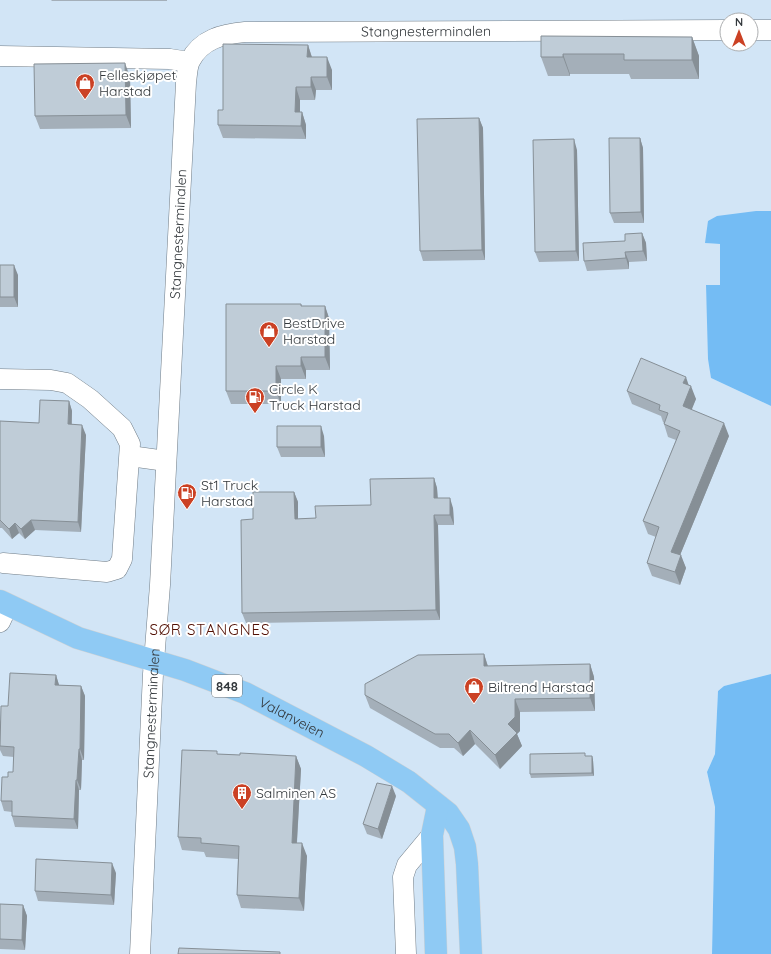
<svg xmlns="http://www.w3.org/2000/svg" width="771" height="954" font-family="Quicksand,sans-serif">
<rect width="100%" height="100%" fill="#e4f2fd"/>
<path fill="#d2e5f6" fill-rule="evenodd" d="M0,0h771v211h-15l-50,32 14,1v41h-14l5,93 60,28v268l-47,12 -6,5 -3,63 -8,18 8,35 -3,147h-712zM727,20h24v24h-24z"/>
<path fill="#74bcf4" d="M756,211h15v195l-60,-28 -3,-19 -2,-74h14v-41l-15,-1 3,-22 9,-5z
M771,674v280h-59l3,-147 -8,-35 8,-18 3,-63 6,-5z"/>
<g fill="none" stroke-linecap="round" stroke-linejoin="round">
<g stroke="#707c86" stroke-width="21">
<g id="minor">
<path d="M751,30h20"/>
<path d="M0,56l170,3 19,3"/>
<path d="M0,379l51,1 16,3 23,16 32,29 8,16 -8,115 -5,10 -10,3 -104,-9"/>
<path d="M130,456l36,5"/>
<path d="M0,622l8,-17"/>
<path id="s1" d="M140,954l13,-280 7,-89 26,-502c1,-7 1,-16 4,-22 11,-22 33,-27 55,-29l482,-2"/>
<path d="M406,954l-3,-77 4,-12 25,-30"/>
</g>
</g>
<g stroke="#d2d3d4" stroke-width="23">
<g id="major">
<path id="s2" d="M0,601l78,37 107,32 60,23 121,63 43,26 39,31 11,16 6,18 2,17 4,90"/>
<path d="M436,954l-4,-119 6,-29"/>
</g>
</g>
<use href="#minor" stroke="#fff" stroke-width="20"/>
<use href="#major" stroke="#8fcaf4" stroke-width="22"/>
</g>
<path fill="#a4afb9" d="M51,0h116v1h-115z
M692,37l7,19v23h-68l-2,-5h-59v2h-22l-7,-19z
M308,45l4,12 20,13v20h-16l-1,10h-15v12h2l4,13v14l-83,-1 -5,-13 5,-15z
M130,77l1,51 -91,1 -5,-13z
M479,118l4,10 2,132 -62,1 -3,-10z
M640,138l3,10 1,75h-30l-4,-10z
M577,150l2,111 -40,1 -4,-10z
M642,233l4,10 1,18 -18,1v7l-42,2 -3,-10z
M0,265l18,10v32h-18z
M301,304l1,2h23l4,12 1,52h-24v9h-25v25h-50l-5,-13z
M688,385l8,14 -5,10 38,27 -49,119 6,13 -6,17 -28,-9 -5,-13 9,-26 -8,-3 -5,-13 33,-81 -8,-3 -4,-13v-1l-1,-1 -2,-6 -29,-12 -5,-13z
M69,401l3,10v13l14,11 -5,97 -46,-2 -10,9 -6,-6 -7,6 -10,-11h-2v-107l39,2z
M324,436l1,21h-44l-4,-10z
M434,478l3,10 1,10 15,10 1,17h-16l2,95 -194,3 -4,-10 11,-94 41,-27 4,10v17l18,-1 55,-13z
M484,654l4,12 102,-2 4,13 1,34 -75,1v19l-3,3 5,12 -22,23 -25,-25 -12,12 -9,-8h-14l-70,-40 -5,-13z
M56,675l3,10 22,1 4,10 -1,64h-2l-1,30h-2l-1,39 -63,-2 -3,-11v-4l-8,-1 -3,-10 7,-24 5,-5 1,-15 -11,-1 -3,-6v-28l8,-16z
M218,754l22,1 56,1 5,13 -4,74 10,13 -3,55 -63,-3 -4,-13 1,-36 -32,-2 -2,-5 -22,-2 -4,-13z
M586,756h6l1,4 1,16 -63,2 -1,-4z
M396,796l-14,43 -15,-5 -4,-10z
M116,873l-2,32 -76,-4 -3,-10z
M0,904l23,1 4,11 -2,34 -25,-1z"/>
<path fill="#868f96" d="M692,37l7,19v23l-7,-19z
M308,45l4,13 -5,-1z
M563,54l7,20v2l-7,-19z
M327,57l5,13v20l-5,-13z
M125,63l5,14 1,51 -5,-13z
M311,77l5,13 -1,10 -4,-13z
M296,87l4,13v24l-5,-12z
M302,112l4,13v14l-5,-13z
M479,118l4,10 2,132 -3,-10z
M640,138l3,10 1,75 -3,-11z
M574,139l3,11 2,111 -3,-10z
M642,233l4,10 1,18 -4,-10z
M625,252l4,10v7l-3,-11z
M14,265l4,10v32l-4,-10z
M325,306l4,12 1,52 -5,-13z
M301,357l5,13v9l-5,-13z
M276,366l5,13v25l-5,-13z
M686,377l4,12 1,-3 5,13 -8,20 -5,-13v-23z
M69,401l3,10 -1,23 -3,-10z
M724,423l5,13 -53,129 -5,-13z
M82,425l4,10 -5,97 -3,-10z
M321,426l3,10 1,21 -4,-10z
M434,478l3,10 1,20 -4,-10z
M294,492l4,10v27l-3,-10z
M450,498l3,10 1,17 -4,-10z
M434,515l4,10 2,95 -4,-10z
M31,520l4,10 -10,9 -4,-10z
M15,523l4,10 -7,6 -3,-10z
M681,555l5,13 -6,17 -5,-13z
M484,654l4,13 -4,-1z
M590,664l4,13 1,34 -5,-13z
M56,675l3,10h-4z
M81,686l4,10 -1,64 -4,-11z
M515,699l5,13v19l-3,3 5,12 -22,23 -5,-14z
M470,730l5,14 -12,12 -5,-13z
M79,749l3,11 -1,30 -4,-10z
M296,756l5,13 -5,87 -4,-13z
M592,756l1,4 1,16 -2,-3z
M76,780l3,10 -1,39 -4,-10z
M392,786l4,10 -14,43 -4,-10z
M302,843l5,13 -3,55 -5,-13z
M112,863l4,10 -2,32 -3,-10z
M23,905l4,11 -2,34 -3,-10z"/>
<path fill="#bfccd7" stroke="#868f96" d="M541,36l151,1v23h-68v-6h-61v3h-22z
M223,44l85,1 -1,12h20v20h-16v10h-15l-1,25h7l-1,14 -83,-1v-15h5z
M125,63l1,52 -91,1 -1,-52z
M479,118l3,132 -62,1 -3,-132z
M609,138h31l1,74 -31,1z
M574,139l2,112 -41,1 -2,-112z
M642,233l1,18 -18,1 1,6 -42,3 -1,-18 42,-2v-7z
M0,265h14v32h-14z
M226,304h75v2h24v51h-24v9h-25v25h-50z
M641,358l45,19 -3,6 8,3 -8,20 41,17 -53,129 10,3 -6,17 -28,-9 12,-36 -16,-6 37,-90 -16,-7 4,-11 -9,-3 1,-5 -33,-14z
M40,400l29,1 -1,23 14,1 -4,97 -47,-2 -10,9 -6,-6 -6,6 -9,-9v-99l39,2z
M277,426h44v21h-44z
M434,478v20h16v17h-16l2,95 -194,3 -1,-93 12,-1v-27h41l1,27 21,-1 -1,-12 56,-1 -1,-26z
M484,654v12l106,-2v34l-75,1v18l-7,7 9,9 -22,22 -25,-25 -12,13 -9,-9h-14l-70,-39v-11l53,-29z
M10,673l46,2 -1,10 26,1 -1,63h-1l-2,31h-1l-2,39 -62,-3v-15h-11l1,-24h6v-5h5l1,-25 -14,-1 1,-40h7z
M182,750l35,1v3l23,1v-2l56,3 -4,87h10l-3,55 -62,-3 2,-49 -38,-3v-5l-23,-1z
M585,753v3h7v17l-62,1v-20z
M377,783l15,3 -14,43 -15,-5z
M36,859l76,4 -1,32 -76,-4z
M0,904l23,1 -1,35 -22,-1z
M179,948l101,4v2h-102z"/>
<defs>
<g id="shop-pin" transform="scale(1)"><path d="M0 17L-7.5 6A9.5 9.5 0 1 1 7.5 6Z" fill="#cb4124" stroke="#fff"/><path d="M-5-2.5h2.3a2.7 3.5 0 0 1 5.4 0H5L5.5 6h-11ZM-1.5-2.5h3a1.5 2.3 0 0 0-3 0Z" fill="#fff"/></g>
<g id="fuel-pin" transform="scale(1)"><path d="M0 17L-7.5 6A9.5 9.5 0 1 1 7.5 6Z" fill="#cb4124" stroke="#fff"/><path d="M-5.5-6h7V0h2V4h1.3V-2.5L3-4.5l.8-.8L6-3V5H2.5V1h-1V6h-7ZM-4.2-4.7v3.2H.2V-4.7Z" fill="#fff"/></g>
<g id="building-pin" transform="scale(1)"><path d="M0 17L-7.5 6A9.5 9.5 0 1 1 7.5 6Z" fill="#cb4124" stroke="#fff"/><path d="M-4-6H4V6H1V3H-1V6H-4ZM-2.5-4.3h1.7v1.8h-1.7ZM.8-4.3h1.7v1.8H.8ZM-2.5-1h1.7V.8h-1.7ZM.8-1h1.7V.8H.8Z" fill="#fff"/></g>
</defs>
<g fill-rule="evenodd">
<use href="#shop-pin" x="85" y="83"/>
<use href="#shop-pin" x="269" y="331"/>
<use href="#fuel-pin" x="255" y="397"/>
<use href="#fuel-pin" x="187" y="493"/>
<use href="#shop-pin" x="474" y="687"/>
<use href="#building-pin" x="242" y="793"/>
</g>
<g text-anchor="middle" stroke-width="4" stroke-linejoin="round" paint-order="stroke">
<rect fill="#fff" stroke="#707476" stroke-width="1" x="212" y="675" width="30" height="22" rx="3"/>
<g font-size="13" font-weight="bold" fill="#33383c">
<text x="227" y="691">848</text>
</g>
<g font-size="14" fill="#33383c" stroke="#fff">
<text dy="5" stroke="none"><textPath href="#s1" startOffset="1141">Stangnesterminalen</textPath></text>
<text dy="5" stroke="none"><textPath href="#s1" startOffset="721">Stangnesterminalen</textPath></text>
<text dy="5" stroke="none"><textPath href="#s1" startOffset="241">Stangnesterminalen</textPath></text>
<text dy="5" stroke="none"><textPath href="#s2" startOffset="315">Valanveien</textPath></text>
</g>
<g font-size="14" fill="#33383c" stroke="#fff" text-anchor="start">
<text x="99" y="80">Felleskjøpet<tspan x="99" dy="16">Harstad</tspan></text>
<text x="283" y="328">BestDrive<tspan x="283" dy="16">Harstad</tspan></text>
<text x="269" y="394">Circle K<tspan x="269" dy="16">Truck Harstad</tspan></text>
<text x="201" y="490">St1 Truck<tspan x="201" dy="16">Harstad</tspan></text>
<text x="488" y="692">Biltrend Harstad</text>
<text x="256" y="798">Salminen AS</text>
</g>
<g font-size="15" letter-spacing="1" fill="#510f03" stroke="#fff">
<text x="210" y="635">SØR STANGNES</text>
</g>
</g>
<g transform="translate(739 32)"><circle r="19" fill="#ffffff" stroke="#adafb1"/>
<path d="M0-3L7 15L0 10L-7 15Z" fill="#cb4124"/>
<text y="-6" font-size="11" font-weight="bold" text-anchor="middle" fill="#33383c">N</text>
</g>
</svg>
